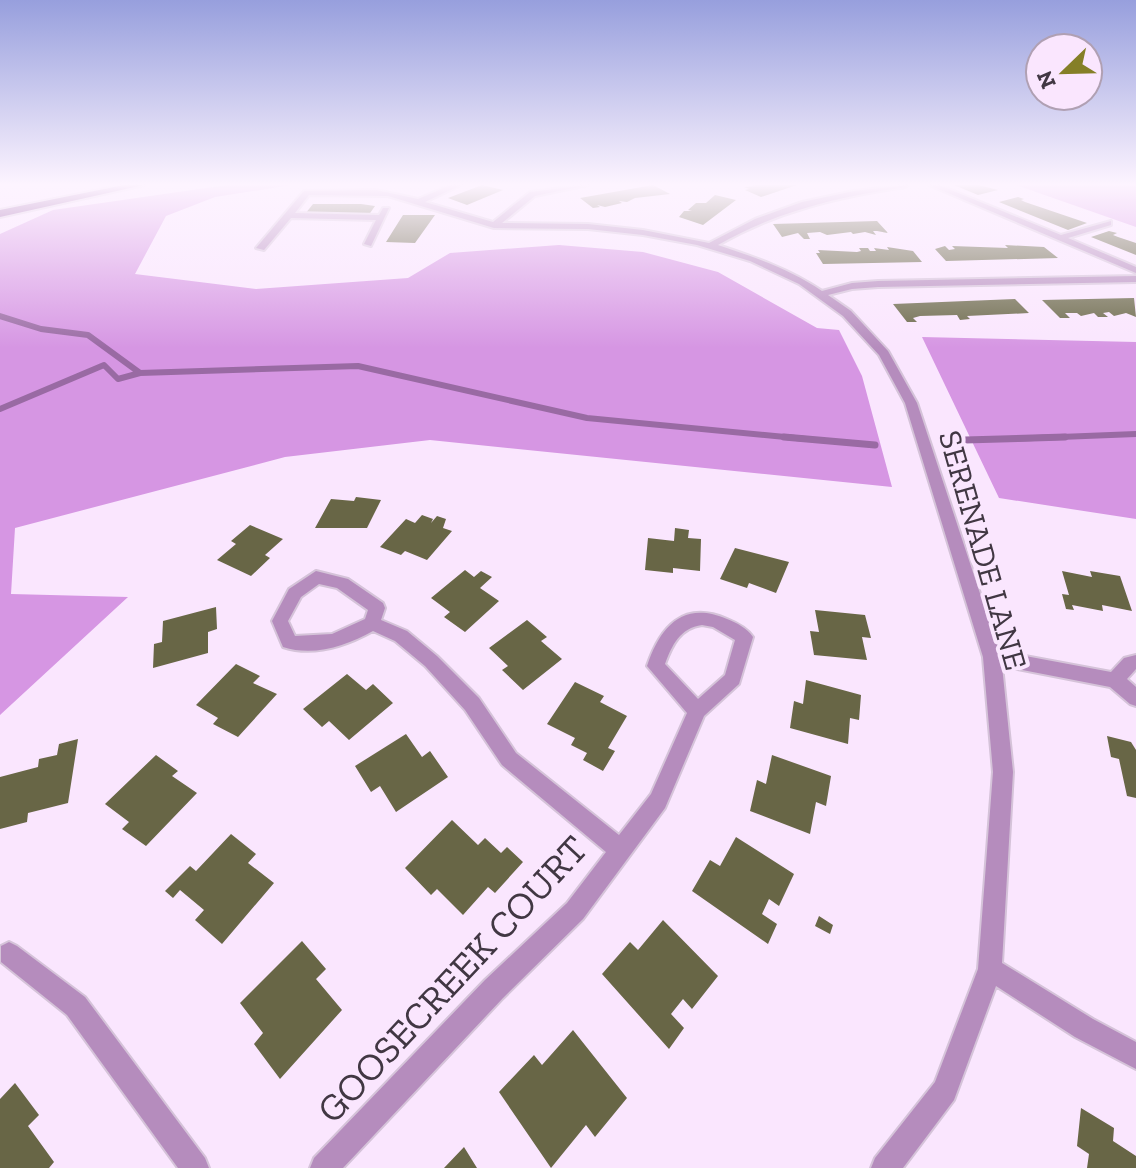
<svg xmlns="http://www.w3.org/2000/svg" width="1136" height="1168" font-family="'Zilla Slab',serif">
<rect width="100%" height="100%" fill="#fae6fe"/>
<path fill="#d696e3" d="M227,185h65l-77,12 -49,19 -31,58 121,15 152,-11 42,-25 109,-8 84,7 75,20 99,56 22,2 23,46 30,111 -462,-47 -145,17 -270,71 -4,66 117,3 -128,118v-481l53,-24z
M1016,185h120v42z
M922,337l214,5v177l-137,-21z"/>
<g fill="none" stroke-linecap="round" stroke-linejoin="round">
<path stroke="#996aa3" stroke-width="6" d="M0,316l41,13 47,6 52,38 218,-7 229,52 219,21
M0,409l104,-44 14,14 22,-6
M1008,439l128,-5"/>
<path stroke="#996aa3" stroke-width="7" d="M784,437l91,8
M965,440l100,-3"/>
</g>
<path fill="#686646" d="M482,185l21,5 -36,15 -19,-7z
M653,185l17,9 -35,4 -8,4 -8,-1 3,2 -17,4 -8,-2 3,2 -7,1 -13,-10z
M752,185h45l-36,12 -16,-7 4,-1 -5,-2 12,-1z
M954,185h25l19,5 -20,5z
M715,195l21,5 -33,25 -24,-8 5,-6h8l-4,-1 8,-7h10z
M1018,197l6,2 -3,1 4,2 62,21 -19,7 -69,-28z
M313,204h48l14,2 -7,10 -63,-2z
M403,215h32l-20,28 -29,-1z
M877,221l11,12 -11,-2h-4l3,4 -11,-3 -12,2 -2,-2 -24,3 -7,-3 -13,1 3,6h-6l-6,-6 -16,4 -9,-13z
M1109,231l8,2 -4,2 5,2 18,6v12l-45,-18z
M1005,245l39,2 14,11 -112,3 -11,-12 10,-3 4,4 6,-1 -3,-3 56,2z
M887,247l26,4 9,11 -99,2 -7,-11h4l-2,-3 39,2 4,-1 -2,-3h9l2,3h6l-2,-3 15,2z
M1134,298l2,19 -10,-4 -12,3 -5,-4 -6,1 5,4h-10l-4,-4 -13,3 -4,-3h-12l5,5h-10l-18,-18z
M1015,299l14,14 -62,3 3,3 -10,1 -3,-5 -37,1 -7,2 4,4h-10l-14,-18z
M356,497l25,3 -14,28h-52l16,-29 23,2z
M422,515l11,4 -2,4 6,-7 9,3 -3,9 9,3 -25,29 -22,-9 -4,4 -21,-8 26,-28 9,4z
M250,525l33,14 -18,16 5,3 -19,18 -34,-16 19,-16 -5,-3z
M675,528l14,2 -1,8 13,1 -1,32 -27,-3v5l-28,-3 3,-32 26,3z
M735,548l54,14 -13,31 -27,-10 -2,5 -27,-9z
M465,570l9,7 7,-6 11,6 -12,11 19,13 -34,31 -21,-15 6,-5 -19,-14z
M1062,571l30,6 -2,-6 30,5 12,35 -30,-6 1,6 -31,-6 2,5 -8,-1 -4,-15 7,1z
M216,607l1,22 -9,3v21l-55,15 1,-24 8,-2 1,-21z
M815,610l50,5 6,23 -9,-1 5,23 -53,-5 -4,-24 9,1z
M527,620l20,17 -6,4 21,18 -39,31 -21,-20 6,-4 -19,-18z
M236,664l24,12 -7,7 24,11 -39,43 -25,-13 5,-6 -22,-13z
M347,674l19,16 7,-6 20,19 -44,37 -20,-19 -7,6 -19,-18z
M806,680l55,15 -2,25 -9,-2 -2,26 -58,-16 4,-27 9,3z
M575,682l29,14 -4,6 27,14 -19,32 7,3 -12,20 -20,-11 4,-7 -16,-8 4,-7 -28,-14z
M406,734l16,23 8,-6 18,26 -52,35 -16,-26 -9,6 -16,-26z
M1107,736l24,6 5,8v48l-9,-2 -8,-37 -8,-2z
M78,739l-10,64 -40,10 -1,9 -27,7v-52l38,-10 1,-8 18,-4 2,-11z
M156,755l22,16 -6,5 25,17 -51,53 -24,-17 7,-7 -24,-18z
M772,755l59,21 -5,30 -10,-4 -6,32 -60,-23 7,-31 9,4z
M452,820l26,25 7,-7 16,15 6,-6 16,15 -28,31 -7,-6 -25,28 -26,-26 -6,6 -26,-27z
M231,834l25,20 -8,9 26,20 -52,61 -27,-24 9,-10 -24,-20 -7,8 -8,-7 25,-25 6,5z
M736,837l58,37 -15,32 -10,-7 -7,15 15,10 -9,20 -76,-53 18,-31 10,6z
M819,916l14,9 -3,9 -15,-8z
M663,920l55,56 -26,33 -9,-10 -12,15 13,14 -15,21 -67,-75 28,-32 8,8z
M302,941l24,28 -10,10 26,31 -62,69 -26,-35 9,-11 -23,-30z
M573,1030l54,68 -32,39 -9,-12 -35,43 -52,-76 35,-37 8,10z
M15,1083l24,32 -11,11 26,36 -5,6h-49v-69z
M1081,1108l33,20 -1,13 23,15v12h-49l2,-14 -12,-8z
M464,1147l13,21h-33z"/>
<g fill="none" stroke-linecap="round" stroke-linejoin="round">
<g stroke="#d5c3d9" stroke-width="4">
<path id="minor" d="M451,185h10l-36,17 68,20 37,-30 58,-7 -53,11 -33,27 86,1 55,6 66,13 46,-24 47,-17 52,-11 55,-6 -4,2c-67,10 -128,24 -187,58 36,12 72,24 104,46l30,-8 26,-2 258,-5v6l-258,5 -26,2 -24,6 23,16 37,40 29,52 82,248 112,21 13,-14 12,-3v14l-9,10 9,8v19l-6,-2 -20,-17 -108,-21 11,106 -11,191 91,56 43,23v27l-61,-32 -79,-51 -42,114 -51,68h-32l4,-10 60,-76 43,-113 15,-197 -10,-115 -78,-254 -26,-48 -36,-39 -44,-32 -49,-23 -53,-16 -54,-10 -55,-6 -94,-1 -106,-32 -79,-1 -14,18 84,2 4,-7h6l-18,38 -7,-2 12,-24 -85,-2 -27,32 -8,-2 48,-57 72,-1 42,9z
M929,185h10l122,50 50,-14v4l-43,13 68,29v6z
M316,571l32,8 35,24 2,5 -4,12 26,11 30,25 42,42 37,55 103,82 32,-41 36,-81 -40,-47c13,-39 36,-66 80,-47 10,4 20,9 26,18l-14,47 -35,32 -39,92 -82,111 -80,79 -160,170h-33l4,-10 171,-178 82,-77 39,-51 -104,-87 -37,-55 -40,-44 -30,-25 -22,-10c-27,15 -59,26 -90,16l-11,-26 17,-32zM319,584l18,4 31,22 -3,9 -33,15 -37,2 -7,-15 13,-24zM702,625l11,2 22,13 -10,35 -27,24 -33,-35c7,-19 15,-36 37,-39z
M9,942l8,4 68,51 120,161 4,10h-31l-111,-153 -66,-53v-16z"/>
</g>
<g stroke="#d5c3d9" stroke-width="4">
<path id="trunk" d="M124,185h20l-144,32v-7z"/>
</g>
<use href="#minor" fill="#b58cbd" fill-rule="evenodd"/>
<use href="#trunk" fill="#722882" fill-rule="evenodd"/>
</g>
<linearGradient id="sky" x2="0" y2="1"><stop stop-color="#979fdd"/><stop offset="0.53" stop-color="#fdf4ff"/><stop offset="1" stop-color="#fdf4ff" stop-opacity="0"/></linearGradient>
<rect width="1136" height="348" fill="url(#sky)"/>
<g text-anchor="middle" stroke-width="8" stroke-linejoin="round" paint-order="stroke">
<g font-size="32" fill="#413743" stroke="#fae6fe">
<text transform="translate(983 550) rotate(74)" y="11">SERENADE LANE</text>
</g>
<g font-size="38" fill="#413743" stroke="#fae6fe">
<text transform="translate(452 979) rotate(-47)" y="13">GOOSECREEK COURT</text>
</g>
</g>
<g transform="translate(1064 72) rotate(247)"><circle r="38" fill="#fae6fe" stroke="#b0a0b3" stroke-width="2"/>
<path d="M0-6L14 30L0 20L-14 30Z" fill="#857f27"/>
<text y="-12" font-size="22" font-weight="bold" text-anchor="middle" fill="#413743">N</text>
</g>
</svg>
